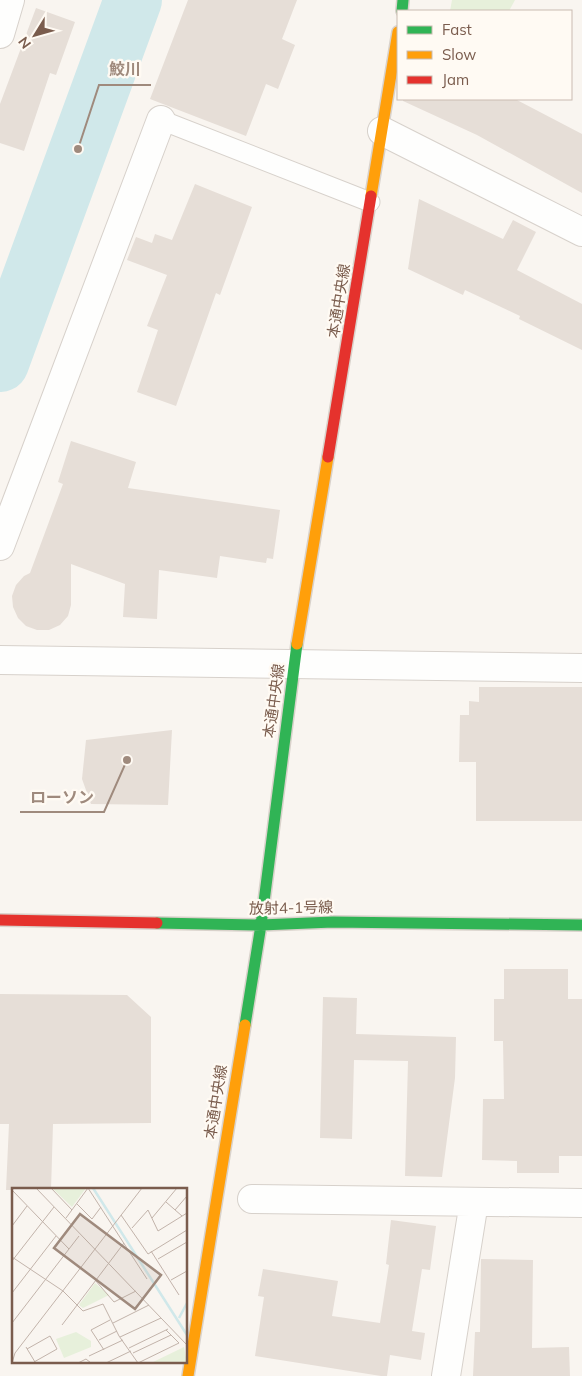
<svg xmlns="http://www.w3.org/2000/svg" width="582" height="1376" font-family="Mulish,'Noto Sans JP',sans-serif">
<rect width="100%" height="100%" fill="#f9f5f0"/>
<path fill="#e7f0db" d="M452,0h63l-6,11h-59z"/>
<g fill="none" stroke-linecap="round" stroke-linejoin="round">
<path stroke="#d0e8ea" stroke-width="58" d="M0,363l133,-363"/>
</g>
<path fill="#e6ded7" d="M188,0h109l-15,39 13,6 -17,44 -12,-5 -20,52 -96,-37z
M36,8l39,14 -19,53 -6,-2 -26,78 -24,-8v-39z
M403,99h112l67,35v59l-105,-58 -74,-34z
M195,184l57,23 -32,88 -4,-2 -40,113 -39,-14 21,-62 -11,-4 20,-51 -40,-15 9,-23 16,6 3,-9 17,6z
M419,199l84,40 10,-19 23,12 -19,38 65,34v46l-63,-31 1,-3 -55,-26 -2,5 -55,-26z
M71,441l65,21 -8,26 152,22 -7,49 -6,-1 -1,5 -46,-7 -3,22 -58,-8 -2,49 -34,-2 2,-33 -54,-20v41l-3,11 -8,9 -11,5h-12l-11,-4 -8,-8 -5,-11 -1,-11 4,-11 8,-9 6,-3 33,-89 -5,-2z
M479,687h103v134h-106v-59h-17l1,-47h9v-14l10,1z
M172,730l-4,75 -77,-1 -9,-25 4,-39z
M504,969h64v30h14v157h-23v17h-42v-12l-35,-1 1,-61h21l-1,-58h-9v-42h10z
M0,994l127,1 24,22v106l-98,1 -2,66h-45l3,-66h-9z
M323,997l34,1 -1,36 100,3 -1,41 -13,99 -37,-1 3,-115 -54,-1 -2,79 -32,-1z
M391,1220l45,6 -6,44 -8,-1 -10,62 13,2 -4,27 -31,-5 -3,21h-6l-126,-20 9,-59 -6,-1 5,-27 75,12 -6,35 48,7 9,-58 -3,-1z
M481,1259l52,1 -1,88 37,-1 1,29h-97l2,-44h5z"/>
<g fill="none" stroke-linecap="round" stroke-linejoin="round">
<g stroke="#d7d1cb" stroke-width="21">
<path id="lane" d="M161,120l209,82"/>
</g>
<g stroke="#d7d1cb" stroke-width="30">
<path id="street" d="M0,34l10,-34
M382,131l200,101
M0,546l161,-426
M0,660l582,8
M252,1199l330,4
M446,1376l28,-174"/>
</g>
<g stroke="#d9d2cb" stroke-width="14">
<path id="fast" d="M402,11l1,-11
M157,923l104,2 72,-3 249,3
M245,1025l16,-100 36,-281"/>
</g>
<g stroke="#d9d2cb" stroke-width="14">
<path id="slow" d="M371,196l27,-164
M297,644l31,-187
M188,1376l57,-351"/>
</g>
<g stroke="#d9d2cb" stroke-width="14">
<path id="jam" d="M328,457l43,-261
M0,920l157,3"/>
</g>
<use href="#lane" stroke="#fefefd" stroke-width="19"/>
<use href="#street" stroke="#fefefd" stroke-width="28"/>
<use href="#fast" stroke="#30b455" stroke-width="11"/>
<use href="#slow" stroke="#ff9f0a" stroke-width="11"/>
<use href="#jam" stroke="#e5322d" stroke-width="11"/>
</g>
<g text-anchor="middle" stroke-width="4.5" stroke-linejoin="round" paint-order="stroke">
<g font-size="15" fill="#7a5c4d" stroke="#fffaf3">
<text transform="translate(339 301) rotate(-81)" y="5">本通中央線</text>
<text transform="translate(274 701) rotate(-82)" y="5">本通中央線</text>
<text transform="translate(291 908) rotate(-1)" y="5">放射4-1号線</text>
<text transform="translate(216 1102) rotate(-81)" y="5">本通中央線</text>
</g>
</g>
<g transform="translate(12 1188)">
<rect width="175" height="175" fill="#f9f5f0"/>
<path d="M40,0h34l-14,19zM83,95l14,12 -26,13 -4,-3zM64,144l15,9v6l-27,11 -8,-19zM172,159l3,16h-36l31,-15z" fill="#e7f0db"/>
<path fill="none" stroke="#d0e8ea" stroke-width="2.5" d="M81,0l94,147M167,130l8,-15"/>
<path fill="none" stroke="#c2b3aa" stroke-width="1" d="M24,0l151,157M39,0l21,22M76,0l59,91M0,2l57,59M154,14l16,14M65,16l15,15 9,-12M163,22l12,-14M109,27l27,39 39,-24M54,30l22,-30M140,30l25,-30M0,38l15,-20M120,40l16,-18 10,21 29,-18M139,63l28,44M0,69l51,34 20,20 20,-7 16,32 19,27M146,71l29,-17M0,73l42,-54M83,92l19,22 22,-11M159,92l16,-9M0,105l44,-57M0,135l67,-87M101,135l36,-18M50,137l62,-82M108,149l41,-19M87,152l18,-9M14,159l9,15M117,160l39,-19M15,161l23,-13 7,13 -23,13M92,162l-13,-20 19,-10M121,165l38,-18M77,168l34,-16M0,175l3,-10 127,-165M66,175l8,-4 5,4M94,175l25,-12M126,175l41,-20 -13,-13"/>
<path fill="#9f8a7d" fill-opacity="0.15" stroke="#9f8a7d" stroke-width="2.5" d="M68,26l81,61 -26,34 -81,-61z"/>
<rect width="175" height="175" fill="none" stroke="#7a5c4d" stroke-width="2.5"/>
</g>
<path fill="none" stroke="#9f8a7d" stroke-width="2" d="M78 149L99 85H151M127 760L104 812H20"/>
<g fill="#9f8a7d" stroke="#fffaf3" stroke-width="2">
<circle cx="78" cy="149" r="5"/>
<circle cx="127" cy="760" r="5"/>
</g>
<g font-size="16" text-anchor="middle" font-weight="bold" fill="#9f8a7d" stroke="#fffaf3" stroke-width="4.5" stroke-linejoin="round" paint-order="stroke">
<text x="125" y="75">鮫川</text>
<text x="62" y="803">ローソン</text>
</g>
<rect x="397" y="10" width="175" height="90" fill="#fffaf3" stroke="#cabbb1"/>
<rect x="407" y="26" width="25" height="8" fill="#30b455" stroke="#cabbb1"/>
<text x="442" y="35" font-size="15" fill="#7a5c4d">Fast</text>
<rect x="407" y="51" width="25" height="8" fill="#ff9f0a" stroke="#cabbb1"/>
<text x="442" y="60" font-size="15" fill="#7a5c4d">Slow</text>
<rect x="407" y="76" width="25" height="8" fill="#e5322d" stroke="#cabbb1"/>
<text x="442" y="85" font-size="15" fill="#7a5c4d">Jam</text>
<g transform="translate(35 35) rotate(233)" stroke="#fffaf3" stroke-width="4" paint-order="stroke">
<path d="M0-4L9 19L0 12L-9 19Z" fill="#7a5c4d"/>
<text y="-8" font-size="14" font-weight="bold" text-anchor="middle" fill="#7a5c4d">N</text>
</g>
</svg>
